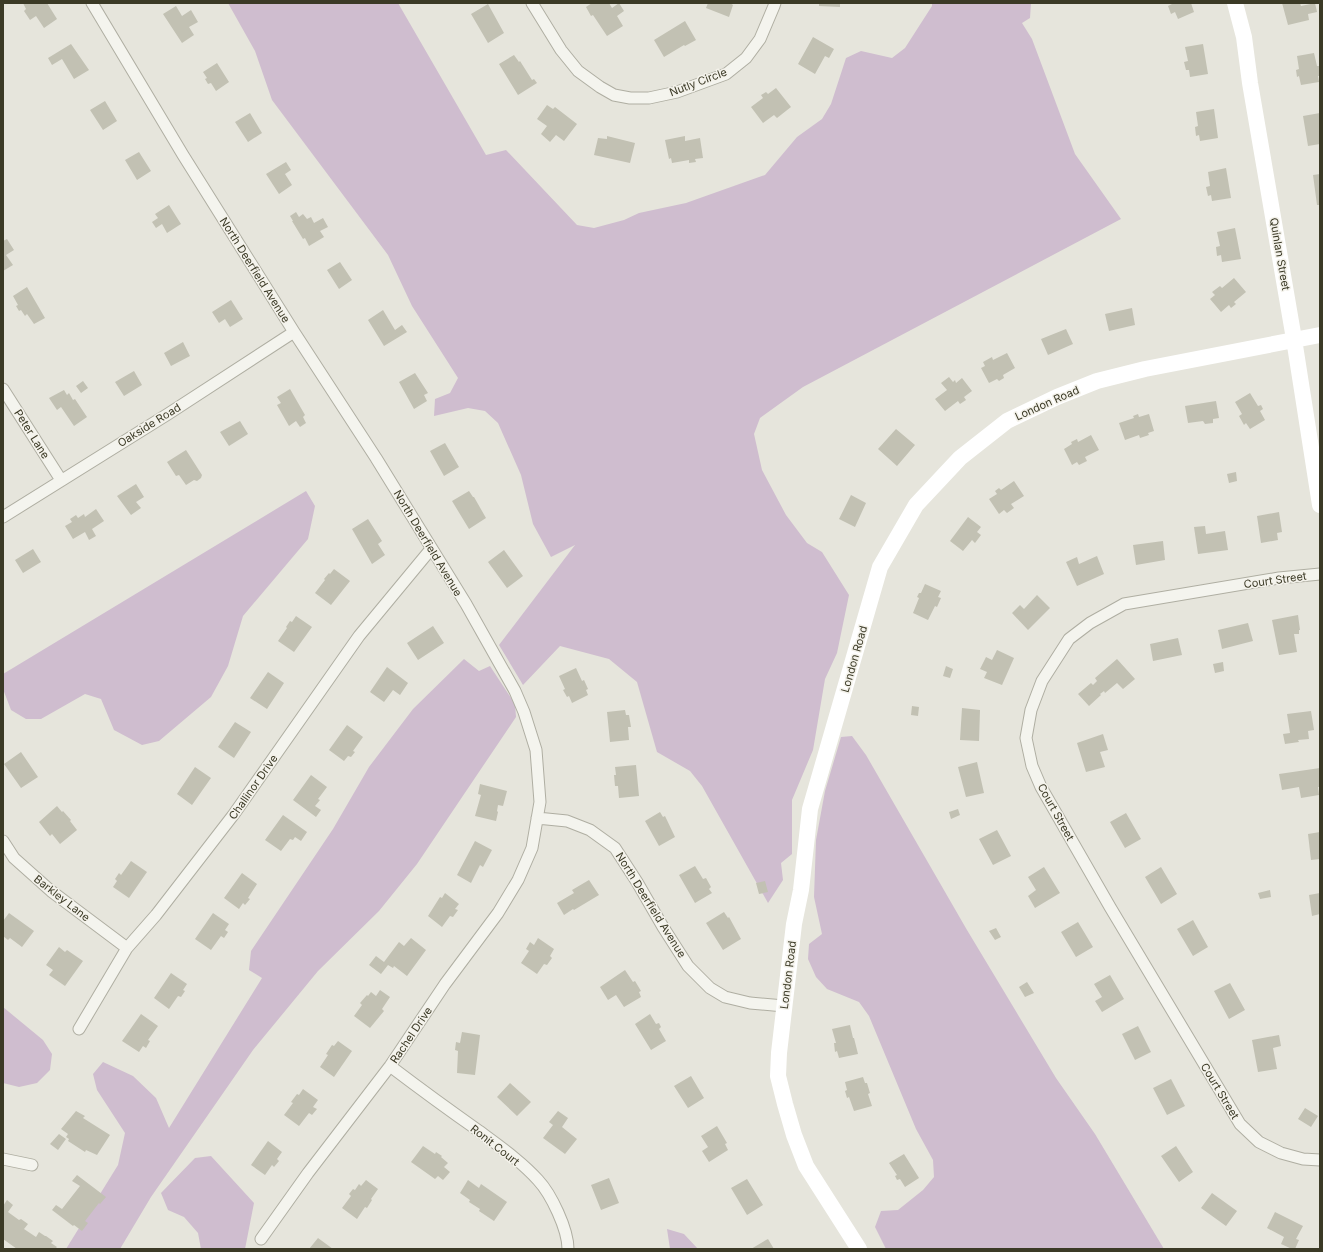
<svg xmlns="http://www.w3.org/2000/svg" width="1323" height="1252" font-family="Inter,sans-serif">
<rect width="100%" height="100%" fill="#e6e5dc"/>
<path fill="#cfbdcf" d="M228,3h170l88,152 20,-5 71,75 17,3 30,-8 15,-7 47,-10 79,-28 32,-38 25,-18 9,-15 15,-46 15,-7 31,7 13,-10 27,-42v-3h99l-1,15 -8,5 10,16 43,115 46,65 -318,168 -43,31 -6,16 8,36 24,45 21,28 15,9 27,43 -12,58 -12,26 -12,71 -21,50v54l-11,9 2,17 -15,23 -66,-117 -12,-15 -33,-19 -20,-70 -28,-23 -49,-13 -37,39 -24,-40 76,-100 -24,12 -18,-33 -12,-49 -23,-52 -13,-12 -17,-3 -34,8 1,-17 15,-6 8,-15 -46,-72 -24,-51 -116,-155 -17,-49z
M306,491l9,15 -7,33 -65,77 -15,50 -17,31 -52,44 -17,4 -28,-15 -13,-31 -16,-5 -44,25h-15l-15,-9 -8,-21v-15z
M464,659l15,12 11,-5 25,38 1,13 -99,147 -38,47 -61,60 -65,79 -102,147 -31,52h-54l52,-84 7,-32 -28,-43 -4,-16 10,-12 30,14 23,22 13,30 93,-150 -13,-8 2,-19 82,-122 36,-62 44,-58z
M852,736l14,19 101,175 89,148 39,56 69,115h-278l-11,-22 6,-16 17,-1 25,-20 11,-13 -1,-17 -17,-31 -47,-113 -10,-14 -32,-13 -11,-12 -8,-18 1,-15 13,-10 -8,-37 2,-57 9,-49 16,-54z
M3,1007l40,33 9,14 -2,16 -13,13 -18,4 -16,-4z
M211,1156l43,47 -9,46h-44l-3,-16 -14,-16 -16,-7 -7,-17 34,-35z
M667,1229l17,5 14,15h-28z"/>
<path fill="#c2c1b3" d="M23,3h24l10,16 -13,9 -8,-12 -6,4 -6,-9 2,-2z
M592,3h17l3,5 7,-5 5,8 -7,5 6,10 -16,10 -14,-21 -2,1 -5,-9z
M708,3h22l3,2 -4,12 -23,-9z
M819,3h21v4l-21,-1z
M1171,3h20l3,9 -16,7 -3,-7 -4,2 -3,-8 4,-2z
M1282,3h18l1,3 14,-3 2,9 -9,2 1,6 -21,5z
M488,4l16,29 -16,10 -17,-29z
M176,6l6,10 9,-6 7,12 -9,5 5,8 -12,8 -19,-29z
M685,21l11,19 -11,6 -1,-1 -20,12 -10,-17z
M813,37l21,12 -5,9 -4,-2 -10,18 -17,-10z
M71,44l18,26 -15,9 -12,-20 -10,6 -4,-7z
M1203,44l5,30 -18,3 -1,-7h-3l-2,-8 4,-1 -3,-14z
M1314,53l3,13h2l1,5v5h-2l1,6 -18,3 -2,-9 -2,1 -1,-7 3,-1 -2,-13z
M514,55l5,7 1,-1 12,19 2,-1 3,4 -19,12 -19,-31z
M217,63l12,19 -13,9 -5,-8 -3,1 -3,-5 2,-1 -4,-6z
M776,88l15,19 -14,11 -3,-3 -11,8 -12,-16 12,-9 -2,-3 5,-3 2,2z
M105,101l12,20 -14,9 -13,-20z
M547,105l6,4 2,-2 22,17 -13,17 -8,-6 -6,7 -9,-8 6,-8 -10,-7z
M1214,109l4,29 -18,3 -1,-6 -3,1 -1,-9 3,-1 -2,-14z
M250,113l12,20 -14,9 -13,-20z
M1320,113v31l-12,2 -5,-30z
M607,136l28,7 -5,20 -36,-8 4,-17 9,1z
M685,136v5l15,-3 3,20 -8,1 1,3 -7,1v-3l-17,3 -1,-5 -2,1 -4,-19z
M139,152l12,19 -14,9 -12,-20z
M286,162l5,8 -6,4 7,11 -13,9 -13,-20z
M1226,168l5,30 -19,3 -1,-6 -3,1 -2,-9 4,-1 -2,-14z
M1320,174v31h-3l-4,-30z
M169,205l12,19 -14,9 -5,-9 -6,4 -4,-6 6,-4 -3,-4z
M296,212l3,5 4,-3 4,5 4,-2 3,6 9,-5 5,9 -8,4 4,6 -15,9 -4,-8 -2,1 -11,-18h1l-3,-5z
M1235,228l6,31 -19,3 -1,-7 -4,1 -1,-9 4,-1 -3,-14z
M7,239l7,11 -8,5 7,10 -10,6v-30z
M340,262l12,18 -13,9 -12,-19z
M1234,278l12,14 -12,10 2,2 -5,4 -2,-3 -8,7 -11,-13 5,-4 -3,-3 8,-6 2,2z
M27,287l18,31 -11,6 -7,-10 -2,2 -4,-6 -2,1 -3,-5 2,-1 -5,-9z
M231,300l12,19 -13,8 -5,-8 -6,4 -7,-11z
M1132,308l3,17 -26,6 -4,-17z
M383,310l12,20 7,-5 5,7 -23,14 -16,-26z
M1066,329l7,15 -25,11 -7,-16z
M183,342l7,14 -19,10 -7,-13z
M1007,353l8,15 -12,7 1,3 -5,3 -2,-2 -8,4 -8,-15 4,-2 -2,-4 9,-5 1,3z
M134,371l8,14 -18,11 -9,-14z
M415,373l13,20 -4,2 3,6 -13,8 -15,-27z
M949,377l4,5 2,-2 1,3 6,-5 10,13 -8,6 2,3 -6,4 -2,-3 -13,10 -10,-12 12,-9 -6,-7z
M83,381l5,7 -7,5 -5,-7z
M290,389l15,26 -2,2 3,6 -6,4 -4,-6 -7,5 -12,-21 4,-2 -4,-6z
M64,390l3,5 2,-2 4,7 2,-1 12,18 -13,9 -13,-19 -4,3 -8,-12z
M1250,393l8,13 3,-1 2,4 -3,2 5,9 -15,9 -4,-6 -2,2 -5,-9 3,-2 -7,-12z
M1216,401l3,17 -6,1v4l-8,1 -2,-3 -15,2 -3,-17z
M1138,414l1,3 10,-3 5,17 -6,2 1,2 -9,3 -1,-3 -14,5 -6,-17 15,-5 -1,-2z
M240,421l8,13 -19,12 -9,-14z
M896,429l19,16 -18,21 -19,-17z
M1091,435l8,15 -14,7 2,4 -8,4 -2,-3 -5,3 -8,-16 8,-5 -1,-2 6,-3 1,3z
M445,443l14,24 -15,9 -14,-25z
M186,450l16,25 -1,3 -4,3 -3,-1 -8,5 -7,-10 -3,1 -9,-14z
M1236,472l1,9 -8,2 -2,-9z
M1014,481l10,15 -13,8 3,4 -7,5 -3,-3 -5,4 -10,-15 8,-5 -2,-3 4,-3 2,2z
M136,484l8,13 -8,5 5,6 -10,7 -14,-19z
M469,491l4,6h1l12,21 -17,11 -17,-28z
M851,495l15,8 -11,24 -16,-8z
M96,509l8,12 -12,8 4,7 -7,4 -4,-8 -12,7 -8,-13 7,-4 -2,-3 6,-4 2,3 6,-4 1,3z
M1279,512l3,20 -5,1 1,7 -17,3 -4,-27z
M968,517l13,10 -4,5 4,3 -6,8 -3,-3 -9,11 -13,-10z
M368,519l14,22 -4,3 7,11 -13,9 -20,-35z
M1205,526l1,8 19,-3 3,19 -30,4 -4,-27z
M1163,541l2,19 -29,5 -3,-20z
M33,549l8,13 -18,11 -8,-13z
M504,550l19,26 -16,12 -19,-26z
M1097,556l7,18 -27,12 -11,-24 11,-5 2,7z
M334,569l16,12 -19,24 -16,-12 10,-13 -1,-1 5,-6 1,1z
M925,584l16,7 -3,6 3,1 -4,9 -2,-1 -7,14 -15,-7 6,-15 -2,-1 2,-4h2z
M1037,595l13,13 -22,22 -16,-17 8,-8 4,4z
M1298,615l2,15h-1v4h-5l3,18 -18,3 -7,-35z
M296,616l16,11 -18,25 -16,-11 9,-13 -1,-1 4,-6 2,1z
M1248,623l5,18 -31,8 -4,-19z
M433,626l11,17 -26,17 -11,-17z
M1178,638l4,17 -29,6 -3,-17z
M997,650l17,8 -12,27 -18,-7 3,-6 -7,-3 6,-12 6,3z
M1117,659l18,20 -12,10 -6,-6 -12,10 -1,-2 -4,3 1,1 -12,11 -11,-12 13,-11 2,2 4,-4 -2,-3z
M1223,662l1,9 -9,2 -2,-9z
M946,666l7,3 -3,9 -7,-2z
M387,667l21,16 -8,12 -7,-5 -9,12 -14,-10z
M576,668l6,13 2,-1 4,9 -2,1 2,5 -16,8 -3,-7 -2,1 -4,-7 2,-1 -6,-13z
M268,672l16,11 -17,26 -17,-11z
M912,706l7,1 -1,9 -7,-1z
M962,708l18,2 -1,31 -19,-1z
M625,710l1,5h3l2,12h-3l1,13 -19,2 -3,-30z
M1311,711l3,19 -6,1 1,8 -11,1 1,2 -14,2 -2,-10 7,-1 -3,-19z
M235,722l16,10 -17,26 -16,-11z
M347,725l16,12 -10,14 2,1 -4,5 -3,-1 -4,5 -15,-11z
M1103,734l5,16 -8,2 5,15 -19,5 -9,-29z
M21,752l17,25 -17,11 -17,-24z
M977,762l7,31 -18,4 -8,-30z
M636,765l3,31 -20,2 -1,-12h-3l-1,-11h2l-1,-8z
M195,767l16,11 -19,27 -15,-11z
M1320,768v19h-2l1,8 -18,3 -2,-11 -17,3 -3,-16z
M311,775l16,12 -9,12 2,1 -5,6 6,4 -5,7 -23,-17z
M480,784l27,7 -4,15 -5,-1 -1,6 1,1 -2,9 -21,-5 6,-21 -3,-1z
M57,806l5,6 1,-1 8,9 -1,1 7,9 -17,14 -8,-10 -2,2 -11,-14z
M958,809l2,6 -9,4 -2,-7z
M660,812l3,5 2,-1 10,21 -16,9 -14,-25z
M1126,813l15,26 -16,9 -15,-26z
M283,815l24,17 -6,9 -6,-4 -2,3 -3,-1 -9,12 -16,-11z
M997,830l14,26 -18,9 -14,-26z
M1320,832v27l-9,1 -3,-26z
M475,841l17,9 -9,17 -3,-2 -9,18 -14,-8z
M131,861l16,11 -18,26 -16,-11 4,-6 -2,-2 4,-6 2,2z
M695,866l8,13 3,-1 5,9 -2,2 3,4 -17,10 -16,-28z
M1044,867l16,26 -25,15 -7,-12 8,-6 -8,-13z
M1161,867l16,27 -16,10 -16,-27z
M242,873l15,11 -9,14 2,1 -5,6 -2,-2 -4,6 -15,-11z
M589,880l10,15 -25,15 -1,-1 -9,6 -7,-12 17,-10 -2,-3z
M765,881l3,11 -9,2 -3,-11z
M1270,890l1,7 -11,2 -2,-6z
M445,893l14,11 -4,5 3,1 -5,7 -3,-1 -8,11 -14,-11 12,-19 2,1z
M1320,893v21l-8,2 -3,-21z
M724,912l4,6 1,-1 12,22 -18,11 -17,-27z
M9,913l25,18 -12,16 -12,-9 -2,2 -5,-4v-15z
M213,913l16,11 -4,6 3,2 -4,6 -3,-2 -10,14 -16,-11z
M1193,920l15,27 -15,9 -16,-27z
M1078,922l15,25 -17,10 -15,-25z
M996,928l5,9 -6,3 -6,-9z
M411,938l15,12 -19,26 -13,-10 -1,2 -5,-3 -7,9 -12,-9 7,-9 8,6 15,-20 5,4z
M538,938l16,11 -4,7 2,2 -5,7 -3,-1 -7,10 -16,-11 8,-12 -3,-2 4,-7 4,3z
M59,947l6,5 2,-2 16,11 -18,25 -16,-11 4,-5 -7,-5z
M625,970l8,12 2,-1 6,10 -2,1 2,5 -17,10 -8,-12 -8,5 -8,-13z
M171,973l16,11 -4,6 2,1 -4,6 -3,-1 -9,13 -15,-11z
M1110,975l14,24 -22,13 -7,-11 7,-4 -8,-13z
M1027,982l7,11 -9,4 -6,-10z
M1230,983l15,27 -16,9 -15,-28z
M380,990l10,7 -8,12 2,2 -14,17 -16,-12 8,-11 -2,-2 7,-8 1,1 3,-4 5,4z
M141,1014l17,12 -10,14 2,1 -4,7 -3,-2 -4,6 -17,-11z
M650,1014l6,10 3,-1 2,4 -2,2 7,12 -15,9 -16,-26z
M850,1025l3,13h1l4,16 -19,4 -2,-7 -2,1 -1,-9h2l-4,-14z
M1138,1026l13,26 -16,8 -13,-26z
M462,1032l18,3 -5,40 -18,-2 1,-22 -3,-1 1,-8 4,1z
M1279,1035l2,11 -8,2 4,21 -19,3 -6,-32z
M338,1041l14,10 -18,26 -14,-10 8,-12 -2,-1 6,-9 2,1z
M691,1076l13,22 -16,10 -14,-22z
M863,1077l2,6h2l3,10 -2,1 4,12 -18,5 -5,-14 -2,1 -2,-7 2,-1 -2,-8z
M1171,1079l14,27 -18,9 -14,-27z
M510,1083l21,19 -14,14 -20,-19z
M303,1089l15,11 -5,7 4,2 -5,6 -3,-2 -10,13 -15,-11 9,-12 -2,-1 6,-8 2,1z
M1305,1108l13,8 -7,11 -13,-8z
M76,1111l9,5 -2,2 27,17 -13,20 -11,-5 -1,2 -17,-11 1,-2 -3,-2 2,-3 -7,-5z
M558,1111l10,7 -6,9 15,12 -12,15 -22,-16 10,-13 -4,-3z
M717,1126l10,17 -2,1 3,6 -19,12 -7,-11 6,-4 -7,-11z
M59,1134l7,5 -8,11 -8,-6z
M268,1141l14,11 -5,7 2,2 -5,6 -2,-2 -7,10 -14,-10z
M423,1146l12,8 1,-2 6,4 -1,1 7,6 -4,4 6,5 -7,8 -5,-4 -3,3 -24,-17z
M1176,1146l17,26 -14,10 -18,-26z
M904,1154l15,24 -14,9 -5,-8 -3,1 -2,-4 2,-1 -8,-12z
M77,1175l29,22 -6,7 -1,-1 -14,18 3,2 -6,8 -8,-6 -1,1 -21,-16 4,-5 6,4 18,-23 -8,-5z
M609,1178l10,25 -18,7 -10,-25z
M747,1179l16,26 -16,10 -16,-27z
M366,1180l12,9 -7,10 1,1 -5,8 -2,-1 -8,12 -15,-11 9,-12 -2,-2 4,-5 2,1 4,-6 2,2z
M468,1180l11,8 2,-4 26,18 -13,19 -15,-10 1,-2 -11,-7 1,-2 -10,-7z
M1212,1193l25,18 -11,15 -25,-18z
M7,1200l6,5 -5,7 11,8 2,-1 7,5 -4,5 12,8 3,-5 6,4h1l7,5 -2,2 6,4 -2,2h-38l-14,-10v-33z
M1275,1212l28,14 -7,13 3,1 -4,9h-3l-11,-5 3,-7 -17,-9z
M318,1238l15,11h-24z
M768,1239l6,10h-23l15,-9z"/>
<g fill="none" stroke-linecap="round" stroke-linejoin="round">
<g stroke="#afaea2" stroke-width="13">
<path id="street" d="M92,3l91,152 111,177 82,126 90,146 49,87 9,21 12,38 4,52 -8,46 -14,32 -20,33 -53,71 -55,82 -82,107 -47,66
M532,3l29,47 17,21 22,16 14,8 16,3h19l28,-6 49,-18 20,-16 14,-19 14,-33 1,-3
M3,389l58,91
M3,517l165,-103 126,-82
M1320,574l-41,4 -155,26 -34,19 -21,16 -27,42 -11,29 -5,28 6,28 9,21 69,120 130,217 19,18 22,11 22,6 17,1
M537,818l30,3 23,9 25,18 22,34 26,45 25,39 22,22 15,9 25,6 34,3
M3,841l11,17 37,33 76,57
M79,1029l48,-81 29,-33 78,-101 125,-178 72,-87
M390,1066c29,22 59,44 89,65 20,15 42,30 59,49 13,14 30,49 30,69
M3,1159l29,6"/>
</g>
<use href="#street" stroke="#f4f4ee" stroke-width="11"/>
<path stroke="#fff" stroke-width="16" d="M1235,3l9,34 6,46 44,256 26,166
M859,1249l-53,-83 -12,-31 -9,-31 -7,-28 1,-23 15,-129 7,-34 9,-81 70,-242 36,-62 44,-47 47,-37 50,-24 40,-16 48,-12 175,-34"/>
</g>
<g text-anchor="middle" stroke-width="3" stroke-linejoin="round" paint-order="stroke">
<g font-size="11" fill="#3b3a26" stroke="#f4f2eb">
<text transform="translate(698 82) rotate(-21)" y="4">Nutly Circle</text>
<text transform="translate(1280 254) rotate(80)" y="4">Quinlan Street</text>
<text transform="translate(255 270) rotate(58)" y="4">North Deerfield Avenue</text>
<text transform="translate(1047 403) rotate(-24)" y="4">London Road</text>
<text transform="translate(149 425) rotate(-32)" y="4">Oakside Road</text>
<text transform="translate(32 434) rotate(58)" y="4">Peter Lane</text>
<text transform="translate(428 543) rotate(59)" y="4">North Deerfield Avenue</text>
<text transform="translate(1275 580) rotate(-8)" y="4">Court Street</text>
<text transform="translate(854 659) rotate(-74)" y="4">London Road</text>
<text transform="translate(253 787) rotate(-55)" y="4">Challinor Drive</text>
<text transform="translate(1056 812) rotate(61)" y="4">Court Street</text>
<text transform="translate(62 898) rotate(38)" y="4">Barkley Lane</text>
<text transform="translate(651 905) rotate(58)" y="4">North Deerfield Avenue</text>
<text transform="translate(788 975) rotate(-83)" y="4">London Road</text>
<text transform="translate(411 1035) rotate(-56)" y="4">Rachel Drive</text>
<text transform="translate(1220 1091) rotate(59)" y="4">Court Street</text>
<text transform="translate(495 1145) rotate(38)" y="4">Ronit Court</text>
</g>
</g>
<rect width="1323" height="1252" fill="none" stroke="#3b3a26" stroke-width="8"/>
</svg>
